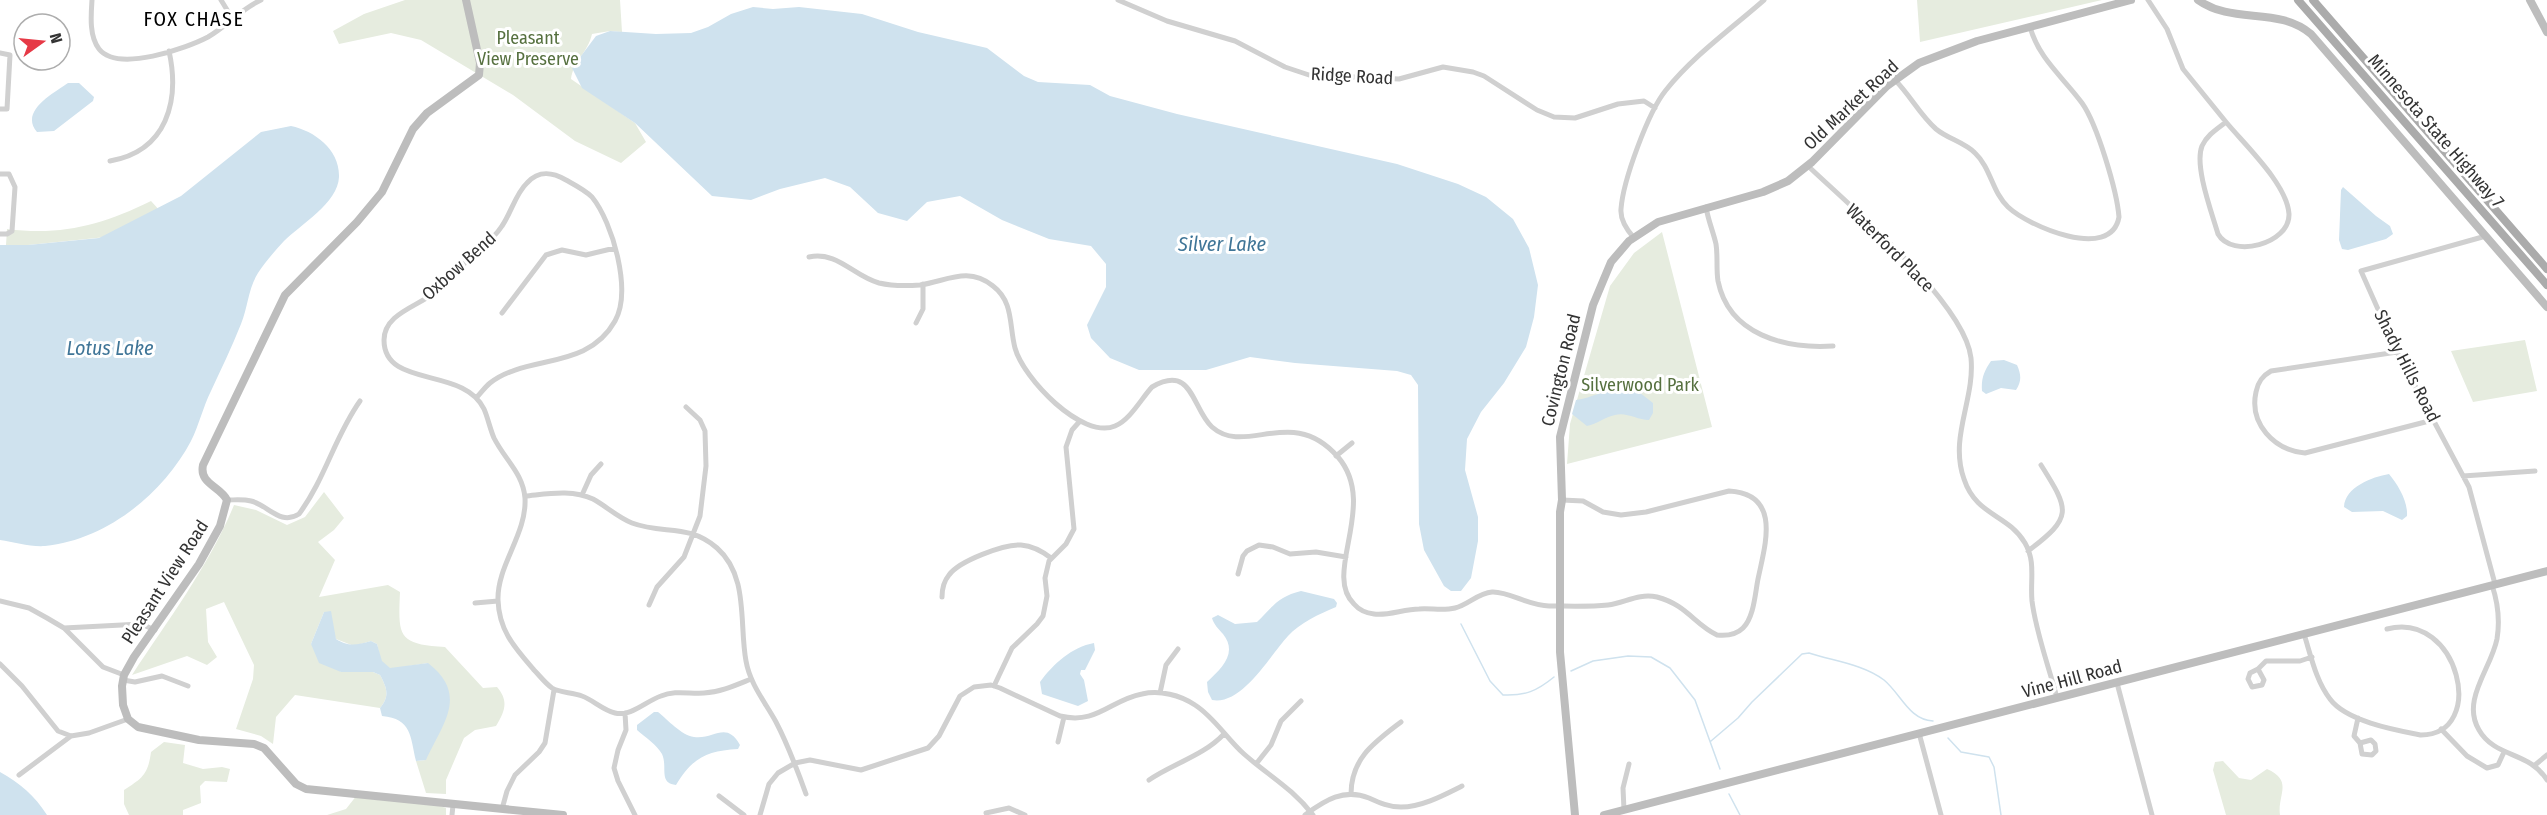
<svg xmlns="http://www.w3.org/2000/svg" width="2547" height="815" font-family="'Fira Sans Condensed',sans-serif">
<rect width="100%" height="100%" fill="#fff"/>
<path fill="#e6ecdf" d="M405,0h215l2,32 -12,-1 -18,3c-4,18 -19,28 -21,45l64,44 11,19 -25,21 -46,-22 -62,-46 -92,-55 -30,-7 -52,11 -6,-13 31,-17z
M1917,0h185l-182,42z
M151,201l10,11 -55,25 -78,8h-22l1,-16c55,7 95,-4 144,-28z
M1662,232l50,195 -145,37 3,-40 40,-138 24,-33z
M2525,340l12,51 -64,11 -22,-51z
M324,492l20,26 -10,12 -16,12 17,18 -16,37 69,-12 12,7c-2,45 -2,52 45,55l38,41 14,-1c12,14 8,24 -1,39l-21,4 -11,8 -18,42v14l-20,-1 -10,-32 10,-1 2,-97 -38,6 -9,-8 -4,-17 -6,-3 -17,5 -18,-7 -12,-27 -13,32 30,28h32l7,3c7,13 10,21 0,33l-85,-13 -19,22 -3,27 -12,-8 -25,-7 17,-50 1,-14 -30,-63 -18,7 2,33 9,15 -10,8 -20,-9 -55,19c36,-55 77,-109 102,-170l22,5 31,15 18,-8z
M164,742l21,3 -2,18 20,6 19,-2 8,2 -3,13 -22,-1 -5,5 1,17 -18,7v5h-54l-5,-11v-14c19,-12 24,-16 27,-38z
M2223,761l16,17 12,2 16,-11c27,12 10,26 13,46h-54l-13,-45 2,-8z
M357,795l83,11 6,2v7h-119l19,-6z"/>
<path fill="#cfe2ee" d="M753,7l20,2 26,-2 63,7 56,18 69,16 37,28 14,6 52,3 20,11 67,18 220,50 61,20 28,13 27,22 16,29 9,37 -4,32 -8,30 -22,36 -23,29 -14,27 -2,31 13,47v24l-7,37 -10,13h-10l-7,-5 -20,-36 -5,-26 -1,-139 -7,-10 -14,-4 -102,-8 -45,-6 -44,13h-67l-29,-12 -19,-20 -4,-13 19,-38v-23l-15,-18 -42,-7 -47,-19 -42,-24 -33,6 -20,19 -29,-8 -28,-26 -25,-9 -45,11 -29,11 -39,-4 -77,-73 -53,-35 -10,-20 24,-32 14,-5 46,3 35,-1 17,-6 23,-13z
M68,83h11l15,14 -1,4 -39,30 -17,1c-18,-21 17,-39 31,-49z
M291,126c24,5 49,24 48,51 -1,26 -39,48 -55,64 -9,10 -19,21 -26,32 -10,16 -10,34 -17,51 -9,23 -20,45 -30,67 -8,16 -12,34 -20,50 -28,53 -85,99 -146,105 -15,1 -31,-4 -45,-6v-295h28l71,-7 82,-42 80,-64z
M2343,187l33,29 14,10 3,8 -7,5 -38,11 -6,-1 -3,-9 2,-50z
M2004,360l13,5c4,9 5,16 -1,25l-15,-2 -15,6 -4,-3c-1,-12 2,-20 9,-30z
M1623,388l12,1 18,14v10l-4,7c-12,0 -22,-8 -34,-5 -10,2 -18,9 -28,11l-15,-12 4,-14c16,-2 30,-11 47,-12z
M2389,474c9,11 19,27 18,42l-5,4 -19,-9 -31,1 -8,-5c1,-20 28,-30 45,-33z
M1301,591l33,8 3,4 -1,4c-17,7 -36,16 -48,29 -17,18 -46,70 -76,64l-4,-8 -1,-10c15,-14 31,-29 16,-48 -5,-6 -9,-9 -11,-16l6,-3 17,9 22,-2c15,-15 22,-26 44,-31z
M331,611l5,28c13,8 20,6 35,2l6,3 5,17 8,7 38,-5c41,32 15,60 -2,97l-10,1c-6,-25 -4,-42 -34,-45l-2,-8c10,-12 7,-20 0,-33l-7,-3h-32l-22,-9 -8,-19 13,-32z
M1094,643l1,7 -10,20h-4l-1,4 4,6 4,21 -10,5 -36,-12 -2,-12c13,-18 32,-35 54,-39z
M654,712h4c10,8 23,23 36,25 20,3 32,-17 46,8l-2,4c-31,2 -45,8 -62,36 -18,-2 -8,-18 -14,-31 -5,-9 -17,-17 -25,-24v-5z
M0,772c20,11 35,24 47,43h-47z"/>
<g fill="none" stroke-linecap="round" stroke-linejoin="round">
<path stroke="#cfe2ee" stroke-width="1.5" d="M1461,624l29,57 13,14c22,1 34,-4 51,-18
M1571,671l22,-10 35,-5 23,1 19,11 25,32 25,69
M1948,738l13,14 28,5 5,10 7,48
M1711,741l27,-23 14,-16 50,-48 7,-1c24,8 54,11 75,27 17,14 25,40 49,41
M1729,794l11,21"/>
<path stroke="#d0d0d0" stroke-width="5" d="M92,0c-1,15 -3,36 7,49 19,24 88,-1 109,-12 19,-11 33,-28 53,-37
M221,0l11,18
M1118,0l49,21 68,20 50,26 24,8 90,4 44,-12 30,5 11,4 53,34 17,7 21,1 43,-14 26,-3 11,7
M2148,0l19,29 16,40 43,53
M0,53l10,2 -3,54h-7
M1895,80c15,15 25,35 41,49 12,10 28,13 39,24 16,15 17,39 33,54 20,19 103,55 111,10 -2,-26 -22,-93 -37,-114 -19,-26 -43,-44 -52,-76
M2226,122c19,23 61,62 63,92 1,30 -57,45 -71,20 -6,-21 -24,-68 -16,-88 5,-11 15,-17 24,-24z
M110,161c57,-10 70,-60 59,-110
M1808,166c41,39 157,137 163,192 4,42 -22,79 -7,121 12,37 44,35 61,64 11,19 5,37 7,58 4,32 17,66 25,97
M0,174h9l6,13 -3,44 -5,3h-7
M1706,207c2,13 7,24 10,37 2,12 0,25 2,37 11,54 67,68 115,65
M2486,236l-125,35 36,81 72,135 26,97
M1634,238c-7,-8 -14,-18 -13,-29 2,-28 27,-97 45,-119 27,-34 65,-61 98,-90
M809,257c29,-6 44,19 70,26 13,3 28,3 41,2 27,-4 48,-19 73,1 21,16 16,40 22,62 8,30 67,92 100,78 15,-6 26,-27 37,-39 41,-24 40,22 60,40 34,30 80,-23 126,30 41,48 -16,116 16,147 5,6 12,9 20,10 14,2 30,-5 45,-5 12,-1 24,2 36,-1 13,-3 23,-15 37,-16 17,-1 36,14 57,14 19,0 40,1 59,-1 17,-2 30,-12 49,-8 30,8 37,27 60,38 10,1 19,0 26,-7 11,-11 12,-34 15,-49 7,-34 24,-85 -29,-88l-83,21 -25,3 -18,-3 -20,-11 -21,-1
M502,313l44,-58 16,-5 24,5 29,-7
M916,323l7,-14v-25
M2397,352l-126,19c-9,5 -13,11 -15,21 -7,32 18,58 49,61l128,-33
M477,397c4,-4 8,-10 13,-14 37,-29 97,-12 125,-62 17,-30 -2,-98 -23,-124 -7,-7 -17,-12 -26,-17 -14,-8 -27,-10 -39,3 -11,10 -16,30 -25,43 -11,17 -26,25 -39,39 -10,11 -20,21 -32,30 -16,12 -47,20 -47,45 0,49 80,26 100,69 4,9 6,20 10,29 11,22 29,35 31,60 2,36 -28,67 -27,102 1,31 17,48 36,70 6,6 11,13 18,18 8,5 20,4 30,8 11,4 21,14 33,17 16,4 31,-12 46,-17 14,-6 28,-2 43,-3 17,-1 32,-8 47,-14
M1336,456l16,-13
M2463,476l72,-5
M582,495l9,-20 10,-11
M525,496c22,-2 47,-7 68,3 13,7 24,18 39,24 32,12 56,0 85,25 32,28 22,76 29,113 4,23 19,41 30,61 12,23 21,47 30,72
M227,500c8,0 16,-1 24,1 17,4 29,25 48,13 26,-35 36,-78 61,-113
M2028,551c45,-34 42,-40 13,-86
M1238,574l5,-18 4,-5 12,-6 14,2 17,7 26,-2 30,5
M2492,585c6,18 8,36 5,54 -6,30 -36,61 -18,91 16,28 50,21 68,50
M942,597c0,-8 2,-16 7,-22 10,-14 55,-31 72,-30 12,1 21,6 30,13
M0,601l29,7 18,10 17,10 39,39 21,8
M475,603l23,-2
M649,605l8,-18 27,-30 16,-41 6,-50 -1,-35 -5,-11 -14,-13
M64,628l77,-4 14,6
M2304,634c7,22 12,47 26,65 16,22 65,31 91,36 67,0 38,-125 -34,-106
M0,664l22,22 36,45 13,5 18,-3 39,-14
M2258,669l-8,4 -2,6 4,8 10,-2 2,-5 -6,-11 8,-8h34l12,-4
M123,680l12,2 27,-6 26,10
M2117,683l35,132
M994,686l18,-38 25,-24 6,-8 4,-20 -2,-18 4,-17 17,-17 8,-15 -8,-82 6,-17 8,-9
M1160,693l6,-28 12,-16
M625,713l1,17 -8,20 -4,18 4,13 17,34
M2358,718l-4,18 6,7 11,-3 4,4 1,7 -4,4 -10,-1 -2,-11
M2441,729l26,27 20,12 11,-3 6,-13
M1919,733l22,82
M1058,742l6,-25
M1256,764l15,-19 10,-24 20,-20
M2535,765l12,-10
M19,775l52,-39
M1149,780c25,-17 54,-24 75,-46
M1351,794c0,-36 24,-52 50,-72
M719,796l25,19
M502,809l5,-18 8,-16 24,-23 6,-9 9,-53
M1624,810l-1,-22 6,-24
M986,813l23,-5 16,7
M452,815l1,-10
M760,815l9,-31 9,-11 17,-10 15,-3 51,10 67,-22 11,-12 21,-40 14,-9 17,-2 9,3 60,28c37,9 50,-16 82,-22 18,-4 38,1 53,11 19,12 32,34 49,49 25,22 48,34 69,61
M1305,815c20,-15 39,-27 64,-17 11,5 20,9 32,9 21,0 43,-12 61,-21"/>
<path stroke="#bdbdbd" stroke-width="8" d="M466,0l14,63 -1,12 -52,38 -14,16 -31,63 -25,30 -72,73 -82,170c-4,19 17,21 24,35l-7,26 -21,38 -65,93 -10,18 -2,11 1,19 5,14 10,8 61,13 55,4 10,4 32,36 10,5 257,26
M2198,0c35,25 80,6 113,34l236,273
M2530,0l17,32
M1575,815l-15,-163v-140l2,-12 -2,-63 33,-132 18,-43 18,-21 29,-19 105,-30 25,-11 24,-19 75,-76 32,-23 58,-22 154,-41
M1604,815l943,-244"/>
<path stroke="#ababab" stroke-width="8" d="M2298,0l249,285
M2313,0l234,269"/>
</g>
<g text-anchor="middle" stroke-width="6" stroke-linejoin="round" paint-order="stroke">
<g font-size="18" fill="#56703f" stroke="#fff">
<text x="528" y="44">Pleasant<tspan x="528" dy="21">View Preserve</tspan></text>
<text x="1640" y="391">Silverwood Park</text>
</g>
<g font-size="18" fill="#333" stroke="#fff">
<text transform="translate(1352 76) rotate(3)" y="6">Ridge Road</text>
<text transform="translate(1851 105) rotate(-43)" y="6">Old Market Road</text>
<text transform="translate(2436 131) rotate(49)" y="6">Minnesota State Highway 7</text>
<text transform="translate(1890 248) rotate(45)" y="6">Waterford Place</text>
<text transform="translate(459 266) rotate(-42)" y="6">Oxbow Bend</text>
<text transform="translate(2407 366) rotate(63)" y="6">Shady Hills Road</text>
<text transform="translate(1561 370) rotate(-76)" y="6">Covington Road</text>
<text transform="translate(165 582) rotate(-57)" y="6">Pleasant View Road</text>
<text transform="translate(2072 679) rotate(-15)" y="6">Vine Hill Road</text>
</g>
<g font-size="20" letter-spacing="1.5" fill="#000" stroke="#fff">
<text x="194" y="26">FOX CHASE</text>
</g>
<g font-size="20" font-style="italic" fill="#3f7597" stroke="#fff">
<text x="1222" y="251">Silver Lake</text>
<text x="110" y="355">Lotus Lake</text>
</g>
</g>
<g transform="translate(42 42) rotate(75)"><circle r="28" fill="#ffffff" stroke="#adadad" stroke-width="1.5"/>
<path d="M0-4.5L10 22L0 15L-10 22Z" fill="#e63946"/>
<text y="-9" font-size="16" font-weight="bold" text-anchor="middle" fill="#333333">N</text>
</g>
</svg>
